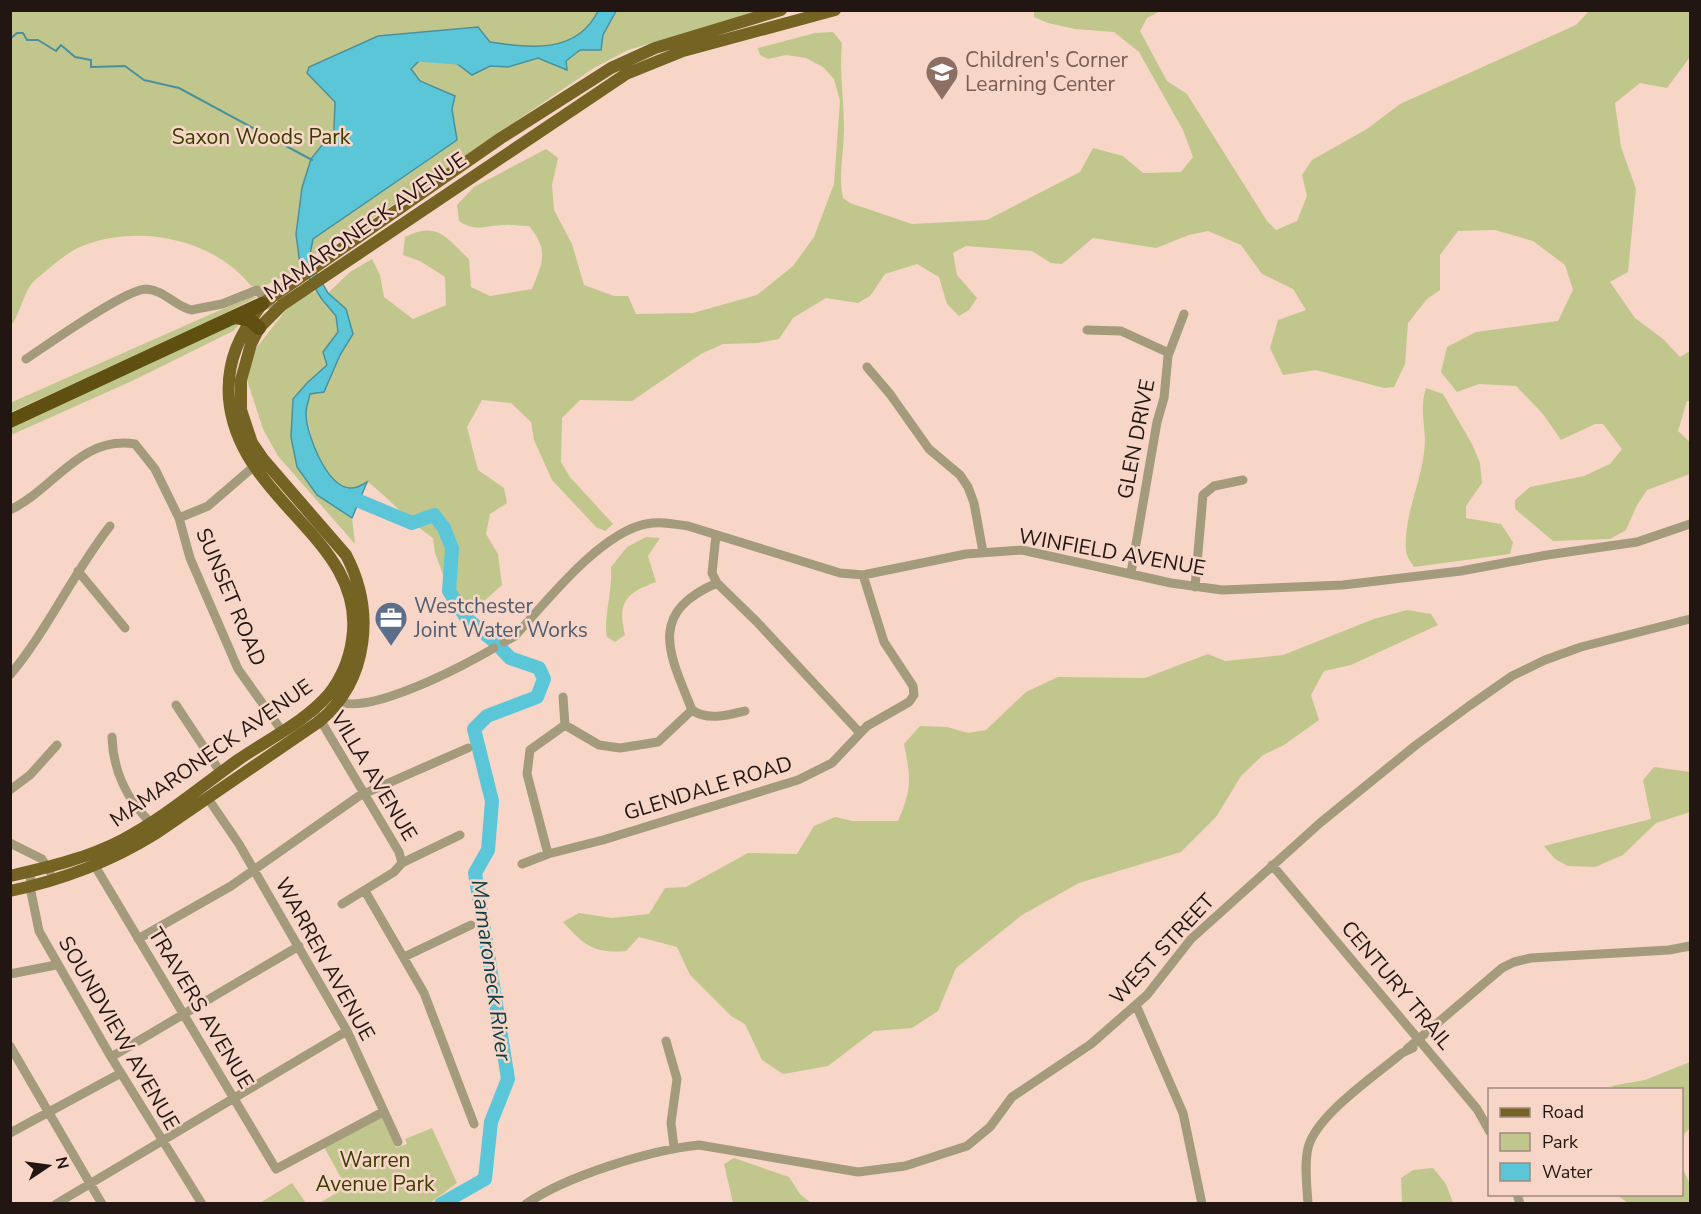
<svg xmlns="http://www.w3.org/2000/svg" width="1701" height="1214" font-family="'Nunito Sans',sans-serif">
<rect width="100%" height="100%" fill="#f7d6c8"/>
<path fill="#c1c68c" d="M1034,10l126,1 -13,7 -7,13 27,50 20,13 80,127 9,9 21,-9 10,-25 -5,-21 10,-15 55,-31 33,-25 176,-79 13,-14h101v46l-23,31 -27,-5 -25,20 6,44 15,42 -8,83 -18,10 25,36 28,21 17,18 10,-6v50h-3l-9,30 12,11v32l-43,16 -10,15 -11,25 -16,9 -57,2 -38,-32v-9l15,-13 54,-11 26,-12 12,-15 -19,-25h-8l-34,16 -18,-26 -27,-28 -37,-2 -22,8 -16,-20 6,-25 29,-15 82,-11 15,-31 -8,-25 -32,-24 -38,-11 -37,1 -18,24v35l-13,9 -19,24 -3,41 -11,23 -10,1 -68,-18 -33,5 -13,-27 8,-28 28,-10 -13,-21 -31,-15 -21,-29 -33,-14 -19,4 -33,13 -63,-10 -31,26 -11,-1 -19,-12 -66,-5 -13,7 4,22 20,23 -8,12 -10,6 -12,-12 -8,-27 -22,-13 -32,10 -15,22 -12,7 -32,-5 -33,20 -14,21 -21,4 -35,1 -22,10 -69,47 -52,-1 -18,18 -1,44 9,15 43,47 -8,7 -9,-4 -44,-47 -18,-40 -3,-18 -20,-19 -29,-3 -15,27 11,43 26,18 3,15 -17,11 -4,20 12,20 4,31 -19,17 -12,4 -2,21 -8,-5 -26,-69 -2,-15c-24,-16 -42,-38 -65,-56l-11,6h-10l-17,-10 -16,-31 -8,-33 4,-20 43,-60 -7,-25 -18,-16 22,-21 22,-13 8,16 4,22 29,22 33,-14 -1,-28 -25,-16 -17,-6 2,-18c33,-16 40,0 64,22l2,28 19,9 42,-7c11,-27 17,-39 -3,-63 -8,0 -17,-2 -24,-1 -19,0 -29,8 -46,-4l-2,-16 17,-18 72,-38 12,9 -6,27 2,25 18,34 12,41 30,11h14l8,18 57,-1 64,-18 36,-29 21,-29 20,-53 6,-83 -6,-22 -11,-12 -17,-9 -20,-3 -18,4 -8,-4 -2,-7 57,-15 18,-1 9,11c-3,29 2,57 2,85 0,24 -6,47 -1,70l7,5 62,21 75,-4 93,-48 13,-24 30,8 20,17 38,-1 12,-15 -10,-27 -44,-78 -25,-20 -39,-3 -27,-6 -14,-6z
M11,11h748l-131,39 -34,18 -212,144 -82,52 2,4 -42,20 -9,-2c-38,-48 -114,-63 -171,-39 -16,7 -31,22 -45,33 -11,10 -14,32 -24,46z
M316,291l20,25 2,16 -15,20 5,13 -21,18 -14,16 47,110 12,9 3,26 -77,-88 -15,-27 -16,-49 2,-23 41,-52 14,-10z
M252,296l5,1 -65,33 -181,82 -1,-9z
M234,323h4v3l-5,5 -101,50 -121,54 -1,-8z
M1426,388l17,6 29,50 8,19 2,20 -16,23v12l35,6 12,18 -3,12 -96,13c-3,-5 -8,-11 -8,-17 -3,-36 19,-74 19,-111 -1,-19 -5,-33 1,-51z
M646,537l14,1 -12,18 8,26c-30,11 -39,20 -31,53l-10,7 -8,-5c-4,-17 6,-48 4,-70l16,-20z
M1407,610l24,4 7,11 -87,40 -27,6 -13,24 8,25 -35,25 -21,10 -22,21 -25,41 -35,35 -102,31 -57,32 -66,53 -18,43 -26,17 -38,3 -46,35 -45,8 -21,-14 -17,-36 -14,-8 -41,-41 -13,-28 -38,-10 -13,14c-32,3 -42,-6 -63,-29l16,-9 33,5 37,-4 16,-26 21,-1 62,-34 49,1 17,-28 21,-9 18,4h45c14,-32 13,-43 6,-77l16,-18 27,1 21,6 18,-3 40,-38 32,-15 87,1 63,-24 17,7 58,-6 91,-36z
M1654,767l36,5v40l-34,11 -33,32 -28,12 -27,-1 -13,-7 -11,-13 107,-27 -8,-39z
M1690,1062v66l-6,6 -2,28v-72l-65,-1 -6,-3 34,-6z
M381,1116l15,32 11,-4 -2,-5 27,-11 25,55 -27,20 -112,1 28,-17 -22,-40z
M734,1158l55,19 11,17 11,9h-78l-9,-39z
M1682,1167l8,17v19h-62l-11,-8 65,-1z
M1433,1168l13,16 7,19h-51l-1,-25 12,-8z
M292,1183l14,20h-46z"/>
<path fill="#5cc6d9" stroke="#4a919d" stroke-width="1.5" d="M598,11h18l-13,24 -2,15h-21l-14,11 1,9 -29,-12 -30,9 -18,-1 -18,9 -29,-22 -19,3 -13,13 9,12 35,15 -3,13 5,31 -144,99 -4,21 19,33 18,16 7,25 -13,21 -16,37 -14,2c-1,6 -4,13 -4,19 0,21 20,72 43,75 7,1 13,-3 18,-6l-15,36 -35,-23 -20,-28 -6,-30 2,-38 14,-16 20,-18 -4,-13 15,-20 -2,-16 -15,-18 -21,-34 -4,-30 6,-46 9,-29 23,-29 1,-28 -28,-29 2,-6 69,-31 100,-9 12,15c41,6 87,12 108,-31z"/>
<g fill="none" stroke-linecap="round" stroke-linejoin="round">
<path stroke="#4a919d" stroke-width="2" d="M10,39l7,-6h6l4,7h11l18,11 5,-6 14,12 16,3v7l34,-1 19,14 35,8 133,72"/>
<path stroke="#5cc6d9" stroke-width="14" d="M409,54l56,4
M345,495l67,28 22,-8 10,13 8,20 -3,43 18,28 27,22 16,17 29,10 5,11 -7,18 -50,19 -13,13 18,72 -4,49 -13,23 33,206 -17,43 -6,57 -44,25"/>
<path stroke="#a49b7c" stroke-width="9" d="M1087,330l34,1 48,22
M26,359c21,-14 100,-70 120,-70 18,1 29,17 45,21l31,-6 35,-14 19,20
M867,367l23,27 39,55 31,26 8,12 6,16 9,49
M10,510c44,-21 71,-75 125,-66l20,25 24,49 11,40 48,111 44,62
M179,518l29,-12 51,-44
M716,535l-4,38 5,10 40,39 103,111
M78,571l47,57
M1131,573l26,-151 7,-24 4,-42 16,-42
M1195,587l8,-92 11,-9 29,-6
M504,642l11,-6c32,-35 85,-103 131,-112 14,-3 28,0 42,2l152,47 23,2 103,-21 56,-4 149,33 51,7 121,-5 118,-14 86,-16 90,-13 53,-18
M10,675c39,-47 63,-102 100,-149
M563,697l2,28
M336,699c24,22 133,-36 158,-51
M176,705l45,68
M692,710c15,11 37,5 53,1
M318,716l81,136 3,11
M112,737c1,33 15,63 39,86
M10,790l20,-15 27,-30
M209,800l30,44 108,187 51,111
M10,843l32,16 8,13
M548,854l-21,-80 3,-24 35,-25 34,20 21,3 38,-6 34,-32c-22,-55 -46,-97 25,-127
M522,864l26,-10 55,-14 195,-60 34,-17 35,-37 42,-24 5,-7 -1,-9 -29,-44 -21,-67
M1272,865l205,244 13,23
M95,866l181,303 107,-57
M31,871l-1,16 9,44 72,126 91,147
M365,891l59,102 50,131
M342,904l52,-32 8,-9 58,-28
M138,939l93,-53 128,-90 109,-48
M404,957l67,-32
M10,974l46,-9
M1136,1005l47,108 19,91
M666,1041l11,38 -6,44 3,24
M10,1046l92,158
M1407,1049l95,-81 12,-6 17,-4 138,-8 21,-4
M111,1057l188,-111
M10,1133l111,-60
M1517,1194l3,10
M56,1204l291,-173
M526,1204c40,-28 125,-54 173,-59l159,27 47,-6 62,-20 23,-19 22,-30 79,-53 56,-49 44,-56 129,-116 96,-78 53,-39 43,-30 33,-16 36,-13 109,-28
M1308,1204c-1,-18 -4,-39 0,-56 8,-33 68,-73 94,-95l11,-5"/>
<path stroke="#746322" stroke-width="12" d="M10,876c39,-9 78,-18 112,-36 42,-22 78,-53 116,-80 30,-21 67,-38 91,-66 13,-17 20,-33 23,-54 16,-100 -114,-138 -123,-241 -3,-38 11,-65 33,-95l239,-166 110,-70 44,-20 126,-38
M10,891c52,-11 100,-29 145,-57l165,-113c49,-42 55,-111 26,-166l-83,-96 -11,-16 -11,-33v-30l10,-36 8,-16 23,-23 344,-231 57,-23 152,-41"/>
<path stroke="#5f4f11" stroke-width="14" d="M235,317l15,3 9,8
M10,421l252,-117"/>
</g>
<defs>
<g id="school-pin" transform="scale(1.725)"><path d="M0 17L-7.5 6A9.5 9.5 0 1 1 7.5 6Z" fill="#8d6e63" stroke="#f7d6c8"/><path d="M0-5L7-2L0 1L-7-2ZM-4 1L0 2.5L4 1V4Q0 6-4 4Z" fill="#fff"/></g>
<g id="office-pin" transform="scale(1.725)"><path d="M0 17L-7.5 6A9.5 9.5 0 1 1 7.5 6Z" fill="#5c6f8a" stroke="#f7d6c8"/><path d="M-6-3h4V-5.5h4V-3h4V5H-6ZM-1-4.5V-3h2v-1.5ZM-6 0V1H6V0Z" fill="#fff"/></g>
</defs>
<g fill-rule="evenodd">
<use href="#school-pin" x="942" y="72"/>
<use href="#office-pin" x="391" y="618"/>
</g>
<g text-anchor="middle" stroke-width="5" stroke-linejoin="round" paint-order="stroke">
<g font-size="21" fill="#785e54" stroke="#f7d6c8" text-anchor="start">
<text x="965" y="67">Children's Corner<tspan x="965" dy="24">Learning Center</tspan></text>
</g>
<g font-size="21" fill="#3a3d00" stroke="#f7d6c8">
<text x="261" y="144">Saxon Woods Park</text>
<text x="375" y="1167">Warren<tspan x="375" dy="24">Avenue Park</tspan></text>
</g>
<g font-size="21" fill="#211611" stroke="#f7d6c8">
<text transform="translate(365 226) rotate(-35)" y="7">MAMARONECK AVENUE</text>
<text transform="translate(1136 439) rotate(-79)" y="7">GLEN DRIVE</text>
<text transform="translate(1112 552) rotate(10)" y="7">WINFIELD AVENUE</text>
<text transform="translate(231 597) rotate(67)" y="7">SUNSET ROAD</text>
<text transform="translate(211 753) rotate(-35)" y="7">MAMARONECK AVENUE</text>
<text transform="translate(374 776) rotate(59)" y="7">VILLA AVENUE</text>
<text transform="translate(708 788) rotate(-17)" y="7">GLENDALE ROAD</text>
<text transform="translate(1162 949) rotate(-47)" y="7">WEST STREET</text>
<text transform="translate(325 959) rotate(61)" y="7">WARREN AVENUE</text>
<text transform="translate(1397 985) rotate(50)" y="7">CENTURY TRAIL</text>
<text transform="translate(201 1008) rotate(59)" y="7">TRAVERS AVENUE</text>
<text transform="translate(119 1033) rotate(60)" y="7">SOUNDVIEW AVENUE</text>
</g>
<g font-size="21" fill="#4e5e75" stroke="#f7d6c8" text-anchor="start">
<text x="414" y="613">Westchester<tspan x="414" dy="24">Joint Water Works</tspan></text>
</g>
<g font-size="22" font-style="italic" fill="#0b3e46" stroke="#f7d6c8">
<text transform="translate(492 970) rotate(82)" y="8">Mamaroneck River</text>
</g>
</g>
<rect width="1701" height="1214" fill="none" stroke="#211611" stroke-width="24"/>
<rect x="1488" y="1088" width="195" height="108" fill="#f7d6c8" stroke="#a1897f" stroke-width="1.5"/>
<rect x="1500" y="1108" width="30" height="9" fill="#746322" stroke="#a1897f" stroke-width="1.5"/>
<text x="1542" y="1118" font-size="18" fill="#211611">Road</text>
<rect x="1500" y="1133" width="30" height="18" fill="#c1c68c" stroke="#a1897f" stroke-width="1.5"/>
<text x="1542" y="1148" font-size="18" fill="#211611">Park</text>
<rect x="1500" y="1163" width="30" height="18" fill="#5cc6d9" stroke="#a1897f" stroke-width="1.5"/>
<text x="1542" y="1178" font-size="18" fill="#211611">Water</text>
<g transform="translate(48 1166) rotate(77)" stroke="#f7d6c8" stroke-width="4.5" paint-order="stroke">
<path d="M0-4.5L10 22L0 15L-10 22Z" fill="#211611"/>
<text y="-9" font-size="16" font-weight="bold" text-anchor="middle" fill="#211611">N</text>
</g>
</svg>
